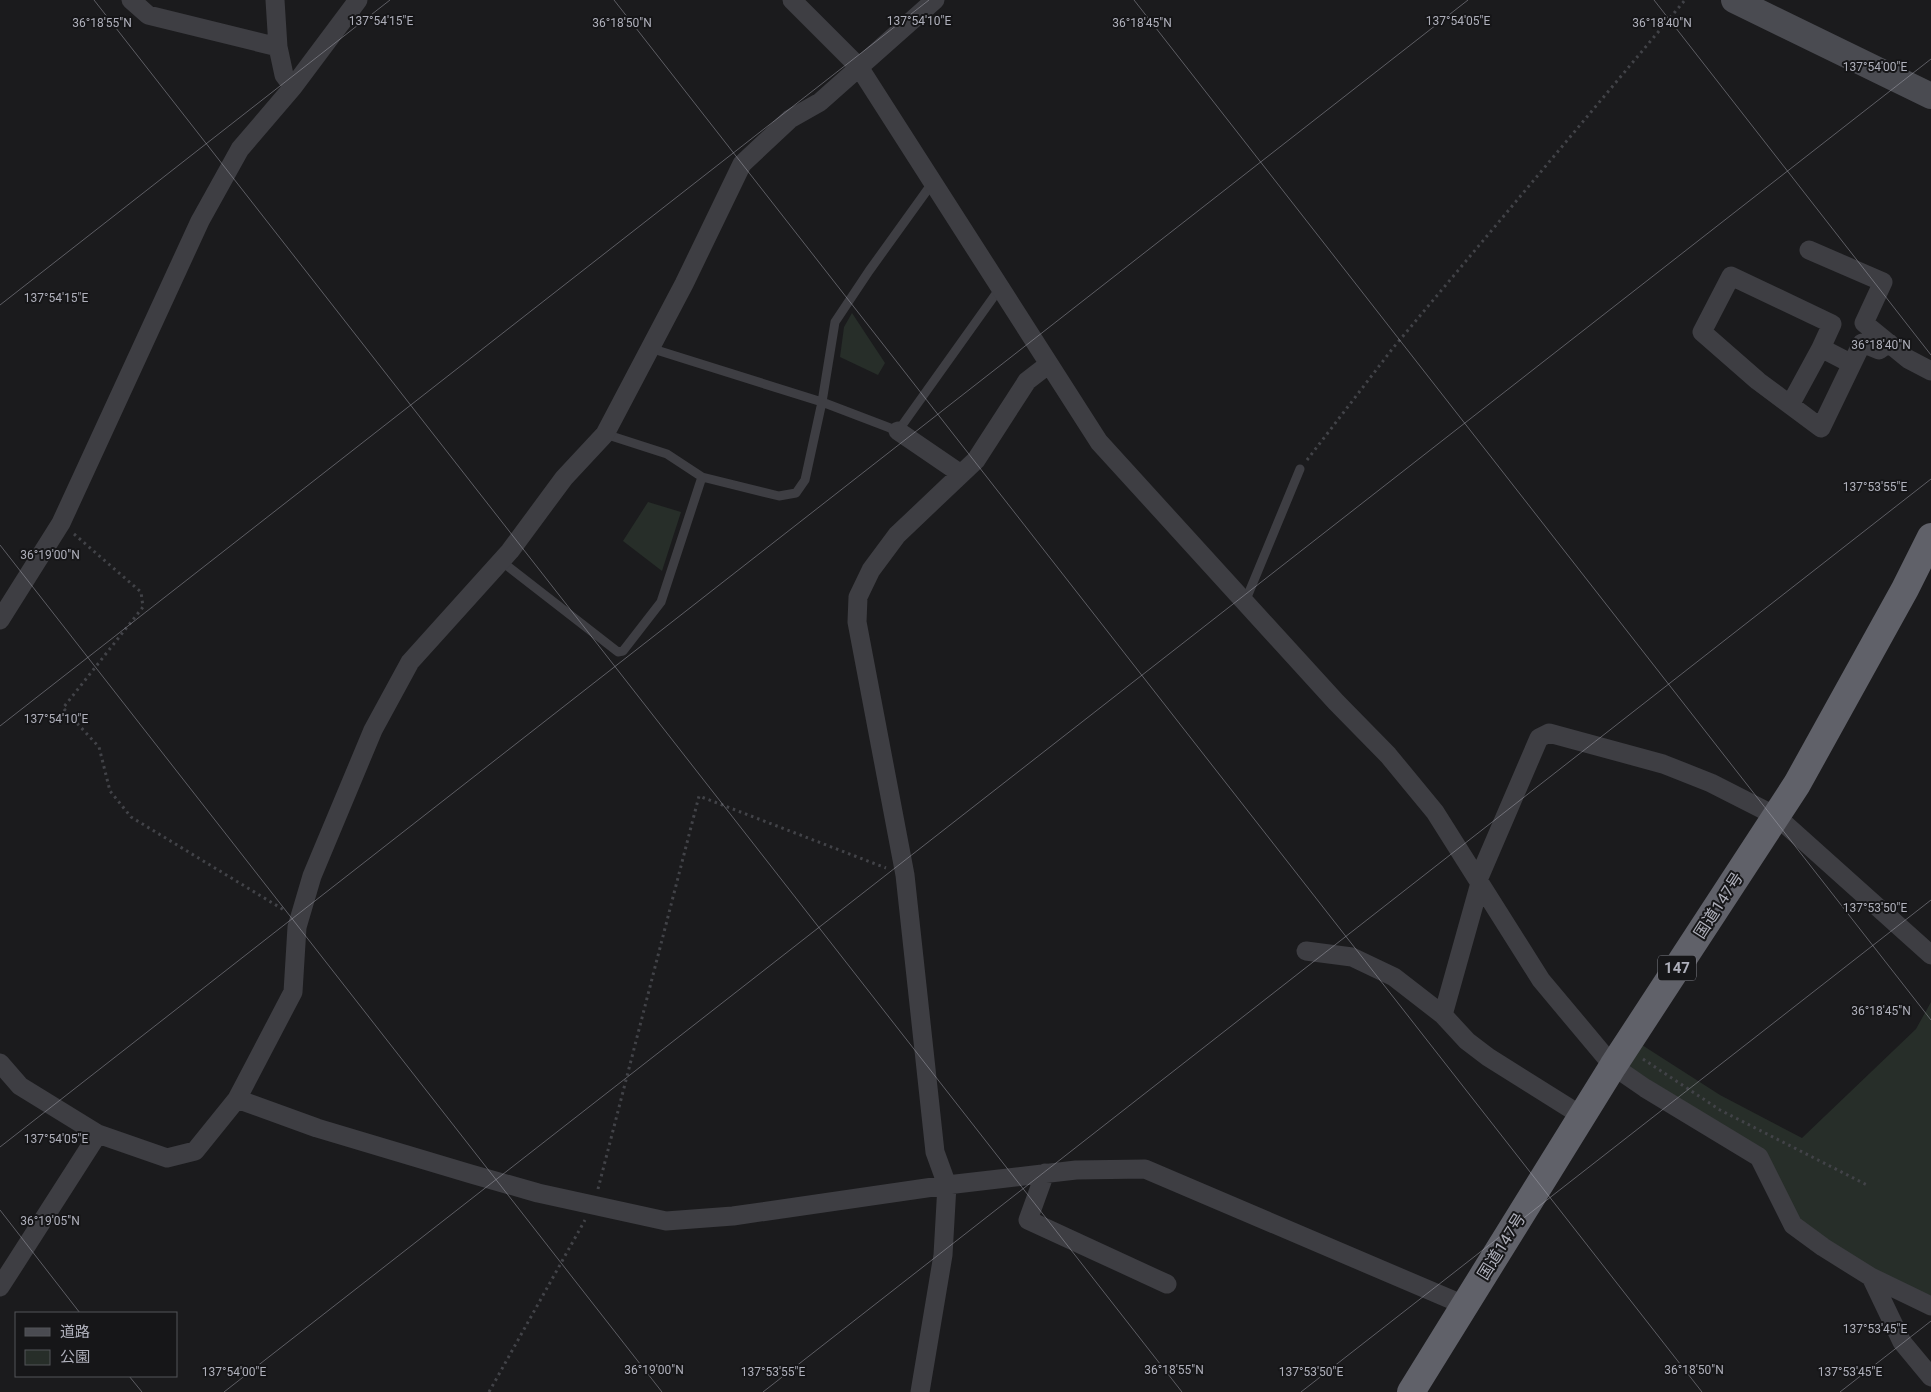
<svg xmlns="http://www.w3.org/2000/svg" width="1931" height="1392" font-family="Roboto,'Noto Sans JP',sans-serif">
<rect width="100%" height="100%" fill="#1b1b1d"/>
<path fill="#272e29" d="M852,313l33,50 -7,12 -38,-18 4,-30z
M648,502l33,10 -19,59 -39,-30z
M1931,1002v294l-57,-25 -77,-53 -36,-68 -132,-83 13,-22 78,50 82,43 114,-109z"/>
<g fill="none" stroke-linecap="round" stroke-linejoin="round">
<path stroke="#424348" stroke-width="3" stroke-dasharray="2.5 4" stroke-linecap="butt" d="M1307,460l86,-112 292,-348
M74,534l67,58 2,15 -80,101 36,39 11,44 21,26 153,93
M1643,1059l77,51 149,76
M598,1189l101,-393 187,72
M489,1392l96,-172"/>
<path stroke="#3e3e43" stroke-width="9" d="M650,348l172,54 76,29 102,-143
M605,434l62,20 35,23 77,19 17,-3 9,-13 17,-78 13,-80 34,-51 64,-89
M501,561l117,91 5,-1 38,-49 41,-125
M1245,602l55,-133"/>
<path stroke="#3e3e43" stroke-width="19" d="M131,0l17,15 130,32
M275,0l3,47 6,28 9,12
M792,0l67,67 240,375 237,260 52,53 47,57 106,168 72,86 32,22 114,69 34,68 30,22 48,30 60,29
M1809,250l74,32 -19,41 44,36 23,12
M1852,364l-31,-16 11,-24 -101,-48 -29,56 56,49 63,47 41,-85 17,7 10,-7
M1790,405l31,-57
M898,431l63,43
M0,620l61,-97 139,-302 40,-72 53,-62 65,-87
M1478,880l61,-142 10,-5 114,31 48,19 65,33 155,139
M1306,951l46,6 42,20 49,38 37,-132
M1443,1015l24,26 21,16 94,59
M0,1063l20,23 78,48 69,24 28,-7 42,-52 56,-107 4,-65 15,-51 61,-146 37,-68 100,-111 54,-73 41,-44 79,-150 58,-120 48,-45 30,-17 115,-102
M237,1099l80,29 154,46 67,19 128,28 67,-5 214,-31 129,-15 69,-1 319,136
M1045,1173l-17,47 139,64
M1871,1277l31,65 29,35
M0,1287l98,-153
M920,1392l23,-137 4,-70 -12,-33 -30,-277 -48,-253 1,-25 13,-27 26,-35 79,-75 51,-79 22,-17"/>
<path stroke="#4a4b51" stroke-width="26" d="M1734,0l197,96"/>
<path stroke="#606169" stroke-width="28" d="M1411,1392l202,-326 184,-282 108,-195 26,-52"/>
</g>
<path fill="none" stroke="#afb0bb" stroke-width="1" stroke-opacity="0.45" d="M94,0l1088,1392M614,0l1088,1392M1134,0l797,1020M1654,0l277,355M0,305l390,-305M0,545l662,847M0,726l929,-726M0,1147l1468,-1147M0,1210l80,103M129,1376l13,16M224,1392l1707,-1333M763,1392l1168,-913M1301,1392l630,-492M1840,1392l91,-71"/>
<g text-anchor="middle" stroke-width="4" stroke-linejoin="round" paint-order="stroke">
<rect fill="#161618" stroke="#81828a" stroke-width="1" x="1658" y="955.5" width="38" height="25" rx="4"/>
<g font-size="15" font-weight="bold" fill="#afb0bb">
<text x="1677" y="973">147</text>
</g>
<g font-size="16" fill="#afb0bb" stroke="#161618">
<text transform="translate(1718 905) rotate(-57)" y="6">国道147号</text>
<text transform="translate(1501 1246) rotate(-58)" y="6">国道147号</text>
</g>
</g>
<g font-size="12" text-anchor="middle" fill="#afb0bb" stroke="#161618" stroke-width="4" stroke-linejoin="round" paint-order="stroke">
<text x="381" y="25">137°54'15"E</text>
<text x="919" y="25">137°54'10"E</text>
<text x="1458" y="25">137°54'05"E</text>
<text x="1662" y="27">36°18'40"N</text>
<text x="102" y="27">36°18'55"N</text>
<text x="622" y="27">36°18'50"N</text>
<text x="1142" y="27">36°18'45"N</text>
<text x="1875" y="71">137°54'00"E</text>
<text x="56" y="302">137°54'15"E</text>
<text x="1881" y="349">36°18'40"N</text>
<text x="1875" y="491">137°53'55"E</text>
<text x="50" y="559">36°19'00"N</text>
<text x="56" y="723">137°54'10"E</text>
<text x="1875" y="912">137°53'50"E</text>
<text x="1881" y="1015">36°18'45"N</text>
<text x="56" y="1143">137°54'05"E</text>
<text x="50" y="1225">36°19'05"N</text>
<text x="1875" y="1333">137°53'45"E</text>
<text x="654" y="1374">36°19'00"N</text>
<text x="1174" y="1374">36°18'55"N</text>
<text x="1694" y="1374">36°18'50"N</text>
<text x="234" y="1376">137°54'00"E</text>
<text x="773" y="1376">137°53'55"E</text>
<text x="1311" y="1376">137°53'50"E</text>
<text x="1850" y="1376">137°53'45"E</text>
</g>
<rect x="15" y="1312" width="162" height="65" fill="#161618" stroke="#535459"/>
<rect x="25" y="1328" width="25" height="8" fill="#4a4b51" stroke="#535459"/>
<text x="60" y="1337" font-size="15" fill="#afb0bb">道路</text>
<rect x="25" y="1350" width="25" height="15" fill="#272e29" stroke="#535459"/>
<text x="60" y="1362" font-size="15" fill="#afb0bb">公園</text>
</svg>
